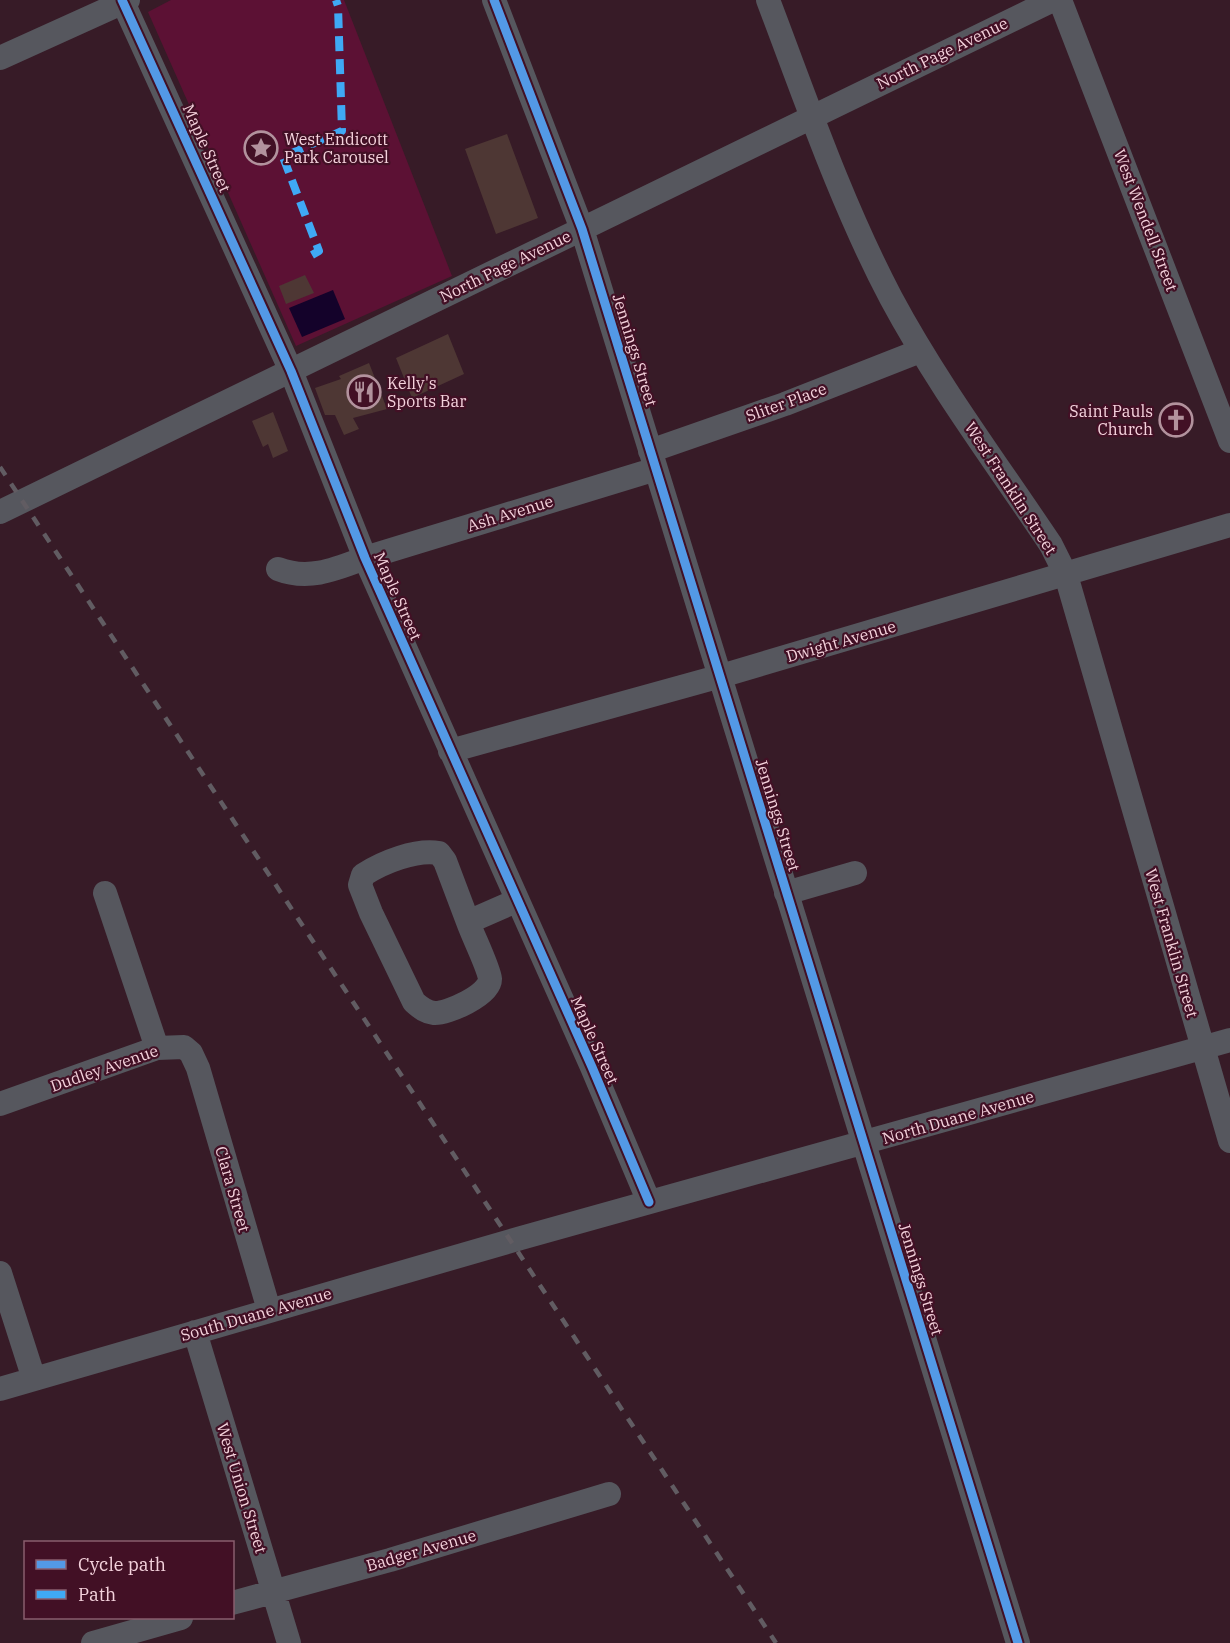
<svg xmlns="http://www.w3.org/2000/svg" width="1230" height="1643" font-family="'IBM Plex Serif',serif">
<rect width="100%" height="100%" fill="#371b27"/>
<path fill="#5c1134" d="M171,0h173l108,276 -156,70 -148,-334z"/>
<path fill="#14022a" d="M333,290l12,29 -43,18 -13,-29z"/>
<path fill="#4e3734" d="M507,134l31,84 -42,16 -31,-85z
M305,275l9,18 -28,11 -7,-18z
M448,334l16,40 -52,24 -16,-40z
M369,363l18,46 -34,9 6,11 -15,6 -9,-20h-10l-10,-27 26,-9 -2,-3z
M273,412l15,39 -15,7 -5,-14 -5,3 -11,-26z"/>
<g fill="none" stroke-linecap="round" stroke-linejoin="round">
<path stroke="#56575e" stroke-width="24" d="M122,0l169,371 74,187 227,509 57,135
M494,0l88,229 436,1414
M768,0c38,100 73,203 123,298 46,86 106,166 160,247l15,30 164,566
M1060,0l170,441
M0,58l128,-58
M650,451l135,-47 135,-53
M0,512l1053,-512
M278,569c31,12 58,0 87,-11l291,-89
M450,751l271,-75 509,-151
M105,893l52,155
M786,893l69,-20
M468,922l-23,-61 -6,-8c-23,-4 -56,9 -76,22l-3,10 11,28 43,89c6,5 11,10 20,11 13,1 56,-18 56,-34 -1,-11 -18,-45 -22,-57l48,-21
M0,1104l157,-56 27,-1 7,6 7,15 71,242
M0,1273l34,106
M195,1332l94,311
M0,1389l521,-151 709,-198
M232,1603l158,-43 219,-66
M93,1643l88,-25"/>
<path stroke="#615c62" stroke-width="4.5" stroke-dasharray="10 10" stroke-linecap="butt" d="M0,467l776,1176"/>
<path stroke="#3fa9f5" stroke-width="8" stroke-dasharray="15 8" stroke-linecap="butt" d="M312,255l7,-4 -36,-94 59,-26 -4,-125 -2,-6"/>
<g stroke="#421025" stroke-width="13">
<path id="cycleway" d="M122,0l169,371 74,187 227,509 57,135
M494,0l88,229 436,1414"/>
</g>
<use href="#cycleway" stroke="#5399e6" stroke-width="9"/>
</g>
<defs>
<g id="sight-ring" transform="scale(1.725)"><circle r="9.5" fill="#421025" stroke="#b2929d" stroke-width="1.5"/><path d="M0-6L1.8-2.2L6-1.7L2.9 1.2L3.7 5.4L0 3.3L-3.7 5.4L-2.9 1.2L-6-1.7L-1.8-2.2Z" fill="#b2929d"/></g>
<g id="restaurant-ring" transform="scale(1.725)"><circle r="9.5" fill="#421025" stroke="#b2929d" stroke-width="1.5"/><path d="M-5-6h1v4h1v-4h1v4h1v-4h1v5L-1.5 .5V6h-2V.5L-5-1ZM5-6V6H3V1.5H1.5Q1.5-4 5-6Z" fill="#b2929d"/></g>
<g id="church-ring" transform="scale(1.725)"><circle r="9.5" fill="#421025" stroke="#b2929d" stroke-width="1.5"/><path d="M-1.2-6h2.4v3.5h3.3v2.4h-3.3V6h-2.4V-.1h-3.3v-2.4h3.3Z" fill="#b2929d"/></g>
</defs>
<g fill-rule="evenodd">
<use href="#sight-ring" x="261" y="148"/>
<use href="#restaurant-ring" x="364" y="392"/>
<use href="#church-ring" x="1176" y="420"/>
</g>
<g text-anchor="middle" stroke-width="4.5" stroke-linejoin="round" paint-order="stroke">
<g font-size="16" fill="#f4d2dc" stroke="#421025">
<text transform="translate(942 53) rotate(-26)" y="6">North Page Avenue</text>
<text transform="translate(207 148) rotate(66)" y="6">Maple Street</text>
<text transform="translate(1146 220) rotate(69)" y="6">West Wendell Street</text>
<text transform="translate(505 266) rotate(-26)" y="6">North Page Avenue</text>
<text transform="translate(635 350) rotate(73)" y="6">Jennings Street</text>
<text transform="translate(786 402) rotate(-20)" y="6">Sliter Place</text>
<text transform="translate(1011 488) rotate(57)" y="6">West Franklin Street</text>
<text transform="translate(510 513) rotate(-17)" y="6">Ash Avenue</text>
<text transform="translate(398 596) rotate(66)" y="6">Maple Street</text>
<text transform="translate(841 641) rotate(-16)" y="6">Dwight Avenue</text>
<text transform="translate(778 815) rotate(73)" y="6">Jennings Street</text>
<text transform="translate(1172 943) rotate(74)" y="6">West Franklin Street</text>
<text transform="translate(595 1040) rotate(66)" y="6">Maple Street</text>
<text transform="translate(104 1068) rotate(-19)" y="6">Dudley Avenue</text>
<text transform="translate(958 1117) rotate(-16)" y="6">North Duane Avenue</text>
<text transform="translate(233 1189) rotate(74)" y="6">Clara Street</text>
<text transform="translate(921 1279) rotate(73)" y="6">Jennings Street</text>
<text transform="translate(256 1314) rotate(-16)" y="6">South Duane Avenue</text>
<text transform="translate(242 1488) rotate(73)" y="6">West Union Street</text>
<text transform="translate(421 1550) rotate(-16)" y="6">Badger Avenue</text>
</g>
<g font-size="16" fill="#f4d2dc" stroke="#421025" text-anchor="start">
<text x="284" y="145">West Endicott<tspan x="284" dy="18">Park Carousel</tspan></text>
<text x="387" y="389">Kelly's<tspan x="387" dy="18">Sports Bar</tspan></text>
<text x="1153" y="417" text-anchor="end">Saint Pauls<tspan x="1153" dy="18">Church</tspan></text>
</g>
</g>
<rect x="24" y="1541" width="210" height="78" fill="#421025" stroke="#895e6e" stroke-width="1.5"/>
<rect x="36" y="1560" width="30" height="9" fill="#5399e6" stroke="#895e6e" stroke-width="1.5"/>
<text x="78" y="1571" font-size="18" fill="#f4d2dc">Cycle path</text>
<rect x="36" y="1590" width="30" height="9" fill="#3fa9f5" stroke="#895e6e" stroke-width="1.5"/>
<text x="78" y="1601" font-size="18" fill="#f4d2dc">Path</text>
</svg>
